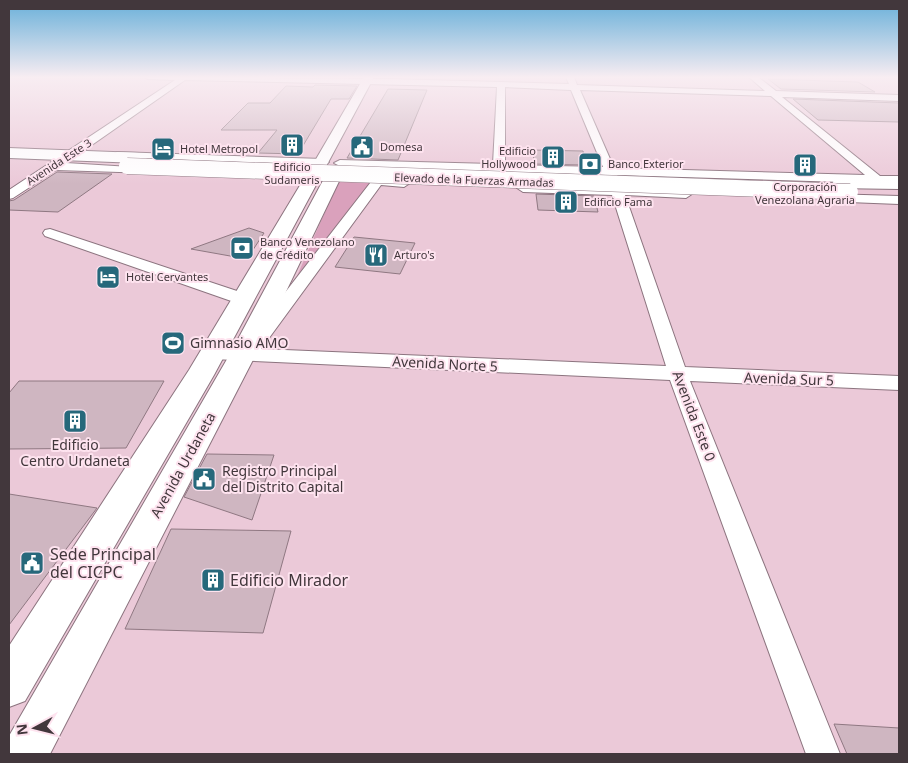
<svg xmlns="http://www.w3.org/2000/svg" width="908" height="763" font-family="'Noto Sans',sans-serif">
<rect width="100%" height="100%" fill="#f0d6e2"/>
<path fill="#ebc9d8" d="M9,77h890v677h-890z"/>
<path fill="#daa1bc" d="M338,182l32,1 -73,93z"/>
<path fill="#cfb6c1" stroke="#8f7882" d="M768,79l90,3 17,10 -94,-3z
M315,85l42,1 -8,13h-18l-33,55 -40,-1 19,-23h-56l27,-27h22l16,-17 27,1z
M388,89l39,1 -29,70 -51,-2z
M793,99l106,4v19l-81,-2z
M533,150l50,1 4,14 -53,-1z
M57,172l55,2 -54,38 -49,-2v-9l5,-1z
M536,194l58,2 4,16 -60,-2z
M249,228l15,5 -17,26 -56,-10z
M354,237l61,6 -15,31 -65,-7z
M19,381h145l-38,67 -117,1v-56z
M207,454l67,1 -22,65 -68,-23z
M9,494l88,14 -88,117z
M171,529l120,2 -28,102 -138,-4z
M834,724l65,4v26h-52z"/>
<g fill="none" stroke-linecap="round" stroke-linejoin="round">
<g stroke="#8c747f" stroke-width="2">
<path id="street" d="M144,77l246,2 179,5 -3,-7h8l3,8 188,6 -16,-14h9l18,14 123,4v6l-117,-4 98,79h19v8l-20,1 -5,-2 -257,-8 5,13 64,2 6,4 -6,4 -61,-3 60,172 214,9v14l-209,-9 150,373h-34l-136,-374 -457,-21 -7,-2 -2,-4 2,-4 7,-2 29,1 132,-170c9,-2 30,-1 36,5l-6,4 -23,-2 -120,164 405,17 -54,-171 -89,-3 -6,-4 6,-4 86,3 -4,-12 -265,-9 -6,-3 6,-3 153,4 4,-77 -312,-7 -119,83 81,5 6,3 -2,2 -95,-3 -43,28 -4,1v-9l166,-110 -27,-1zM505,87l66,3 32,77 -98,-2zM580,90l191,6 94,79 -251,-7z
M117,152l206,7 6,3 -6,3 -210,-8 -2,-2z
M828,194l71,2v8l-76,-3 -1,-3 1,-3z
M50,229l199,66 2,4 -2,4h-12l-192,-67 -2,-3 2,-3z"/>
</g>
<g stroke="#8c747f" stroke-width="2">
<path id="secondary" d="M9,148l130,5 5,2 3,3 -3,3 -5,2 -130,-5z
M840,179h59v10l-65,-1 -2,-4 2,-4z"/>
</g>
<g stroke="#8c747f" stroke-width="2">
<path id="primary" d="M364,77h10l-160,298 -189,326 -16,6v-61l180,-276 119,-198 5,-4 -1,-2z
M335,168l6,2 2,3 -87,181 -206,400h-41v-18l221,-382 97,-181 2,-3z"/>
</g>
<use href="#street" fill="#fff" fill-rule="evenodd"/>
<use href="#secondary" fill="#fff" fill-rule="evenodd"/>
<use href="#primary" fill="#fff" fill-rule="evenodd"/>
<g stroke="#8c747f" stroke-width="17" stroke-linecap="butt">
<path id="secondary-bridge" d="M127,166l723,26"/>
</g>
<use href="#secondary-bridge" stroke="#fff" stroke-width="16"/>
</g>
<linearGradient id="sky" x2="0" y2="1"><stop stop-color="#67afd9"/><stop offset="0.42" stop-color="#f8edf2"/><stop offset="1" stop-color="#f8edf2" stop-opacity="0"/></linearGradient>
<rect width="908" height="184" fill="url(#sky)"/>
<defs>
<g id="building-square" transform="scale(1.25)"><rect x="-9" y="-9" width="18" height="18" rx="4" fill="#26687b" stroke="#fee3ef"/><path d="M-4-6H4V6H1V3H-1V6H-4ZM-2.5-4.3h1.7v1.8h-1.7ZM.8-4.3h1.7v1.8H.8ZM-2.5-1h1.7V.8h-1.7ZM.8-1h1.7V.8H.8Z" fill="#fff"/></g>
<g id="civic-square" transform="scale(1.25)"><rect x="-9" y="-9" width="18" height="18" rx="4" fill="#26687b" stroke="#fee3ef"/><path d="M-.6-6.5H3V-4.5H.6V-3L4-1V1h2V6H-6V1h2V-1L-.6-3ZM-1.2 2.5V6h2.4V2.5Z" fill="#fff"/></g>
<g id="hotel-square" transform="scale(1.25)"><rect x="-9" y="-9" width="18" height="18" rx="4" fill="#26687b" stroke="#fee3ef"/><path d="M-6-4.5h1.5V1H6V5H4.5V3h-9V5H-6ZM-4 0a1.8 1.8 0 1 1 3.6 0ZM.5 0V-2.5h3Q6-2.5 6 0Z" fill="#fff"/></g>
<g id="bank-square" transform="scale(1.25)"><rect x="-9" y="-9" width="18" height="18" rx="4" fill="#26687b" stroke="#fee3ef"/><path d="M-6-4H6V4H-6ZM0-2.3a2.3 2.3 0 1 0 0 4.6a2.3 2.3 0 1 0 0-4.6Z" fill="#fff"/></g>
<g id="restaurant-square" transform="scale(1.25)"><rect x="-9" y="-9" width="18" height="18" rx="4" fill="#26687b" stroke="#fee3ef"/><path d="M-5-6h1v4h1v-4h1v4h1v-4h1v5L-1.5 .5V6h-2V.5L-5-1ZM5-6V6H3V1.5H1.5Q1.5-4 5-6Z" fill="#fff"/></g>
<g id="stadium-square" transform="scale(1.25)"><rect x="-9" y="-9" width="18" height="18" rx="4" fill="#26687b" stroke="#fee3ef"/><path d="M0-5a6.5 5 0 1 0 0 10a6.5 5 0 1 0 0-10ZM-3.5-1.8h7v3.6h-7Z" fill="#fff"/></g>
</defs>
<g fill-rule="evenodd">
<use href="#building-square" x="292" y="145"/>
<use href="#civic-square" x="362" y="147"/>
<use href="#hotel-square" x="163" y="149"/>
<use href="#building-square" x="553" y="157"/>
<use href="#bank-square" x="590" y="164"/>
<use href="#building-square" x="805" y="165"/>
<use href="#building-square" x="566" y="202"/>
<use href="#bank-square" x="242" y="248"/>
<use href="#restaurant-square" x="376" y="255"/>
<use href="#hotel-square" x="108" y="277"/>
<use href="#stadium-square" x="173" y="343"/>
<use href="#building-square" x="75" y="421"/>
<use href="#civic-square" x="204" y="479"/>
<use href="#civic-square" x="32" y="563"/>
<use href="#building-square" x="213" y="580"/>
</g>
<g text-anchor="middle" stroke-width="4" stroke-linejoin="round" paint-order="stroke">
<g font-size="11" fill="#42373c" stroke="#fee3ef" text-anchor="start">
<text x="380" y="151">Domesa</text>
<text x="180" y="153">Hotel Metropol</text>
<text x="536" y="155" text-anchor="end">Edificio<tspan x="536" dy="13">Hollywood</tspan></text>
<text x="608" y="168">Banco Exterior</text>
<text x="292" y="171" text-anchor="middle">Edificio<tspan x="292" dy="13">Sudameris</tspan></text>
<text x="805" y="191" text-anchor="middle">Corporación<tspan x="805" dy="13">Venezolana Agraria</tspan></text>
<text x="584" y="206">Edificio Fama</text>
<text x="260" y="246">Banco Venezolano<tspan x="260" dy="13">de Crédito</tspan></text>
<text x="394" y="259">Arturo's</text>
<text x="126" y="281">Hotel Cervantes</text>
</g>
<g font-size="11" fill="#42373c" stroke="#fee3ef">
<text transform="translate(59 162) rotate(-33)" y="4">Avenida Este 3</text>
<text transform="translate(474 180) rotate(2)" y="4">Elevado de la Fuerzas Armadas</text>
</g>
<g font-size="14" fill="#42373c" stroke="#fee3ef" text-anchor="start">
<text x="190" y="348">Gimnasio AMO</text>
<text x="75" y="450" text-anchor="middle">Edificio<tspan x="75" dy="16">Centro Urdaneta</tspan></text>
<text x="222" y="476">Registro Principal<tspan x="222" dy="16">del Distrito Capital</tspan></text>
</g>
<g font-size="14" fill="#42373c" stroke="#fee3ef">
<text transform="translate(445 364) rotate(3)" y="5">Avenida Norte 5</text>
<text transform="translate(789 379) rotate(2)" y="5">Avenida Sur 5</text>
<text transform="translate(694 416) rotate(69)" y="5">Avenida Este 0</text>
<text transform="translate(183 465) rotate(-61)" y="5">Avenida Urdaneta</text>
</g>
<g font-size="16" fill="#42373c" stroke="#fee3ef" text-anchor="start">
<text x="50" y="560">Sede Principal<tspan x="50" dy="18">del CICPC</tspan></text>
<text x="230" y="586">Edificio Mirador</text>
</g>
</g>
<rect width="908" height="763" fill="none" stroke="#42373c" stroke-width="20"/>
<g transform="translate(35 728) rotate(263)" stroke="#fee3ef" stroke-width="4" paint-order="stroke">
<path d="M0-4L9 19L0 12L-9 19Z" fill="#42373c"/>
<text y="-8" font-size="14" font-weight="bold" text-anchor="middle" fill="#42373c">N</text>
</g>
</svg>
